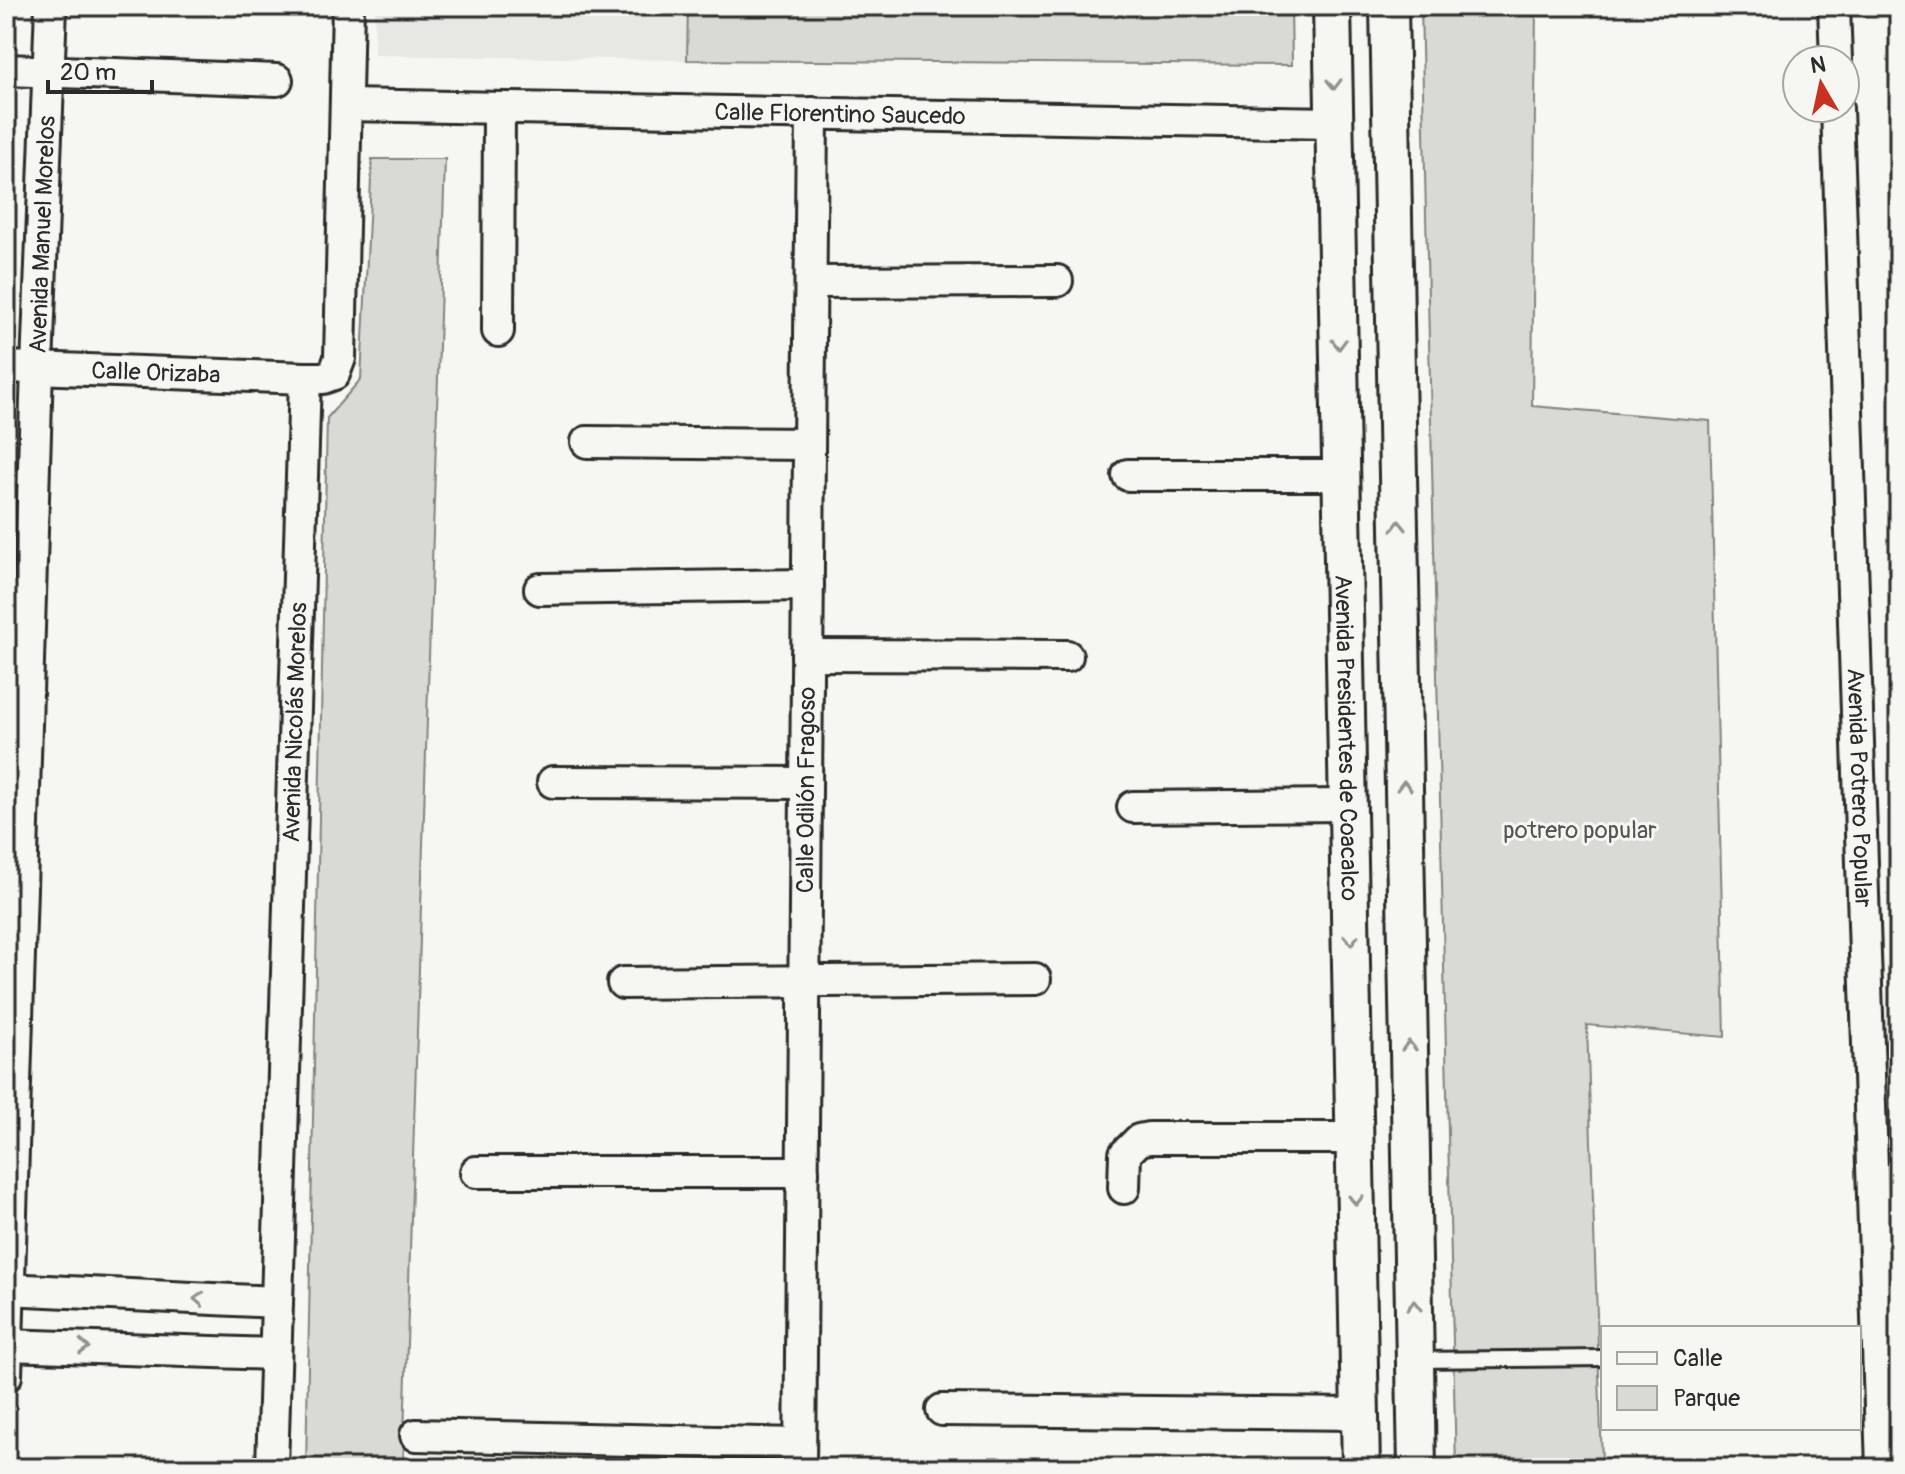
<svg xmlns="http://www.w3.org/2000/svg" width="1905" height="1474" font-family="Pangolin,sans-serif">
<rect width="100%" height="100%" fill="#f6f6f2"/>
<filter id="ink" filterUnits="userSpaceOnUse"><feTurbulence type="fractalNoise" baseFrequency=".0125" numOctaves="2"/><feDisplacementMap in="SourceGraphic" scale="16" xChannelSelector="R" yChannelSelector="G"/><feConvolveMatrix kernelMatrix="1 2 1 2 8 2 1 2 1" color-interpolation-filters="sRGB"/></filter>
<g filter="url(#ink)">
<path fill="#e7e7e3" d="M375,6h313l-1,54 -313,-5z"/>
<path fill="#d9d9d5" stroke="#828280" stroke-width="2" d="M688,6h603l1,59 -605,-5z
M1421,6h115l-4,400 178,15 15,616 -138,-12 15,437 100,6h-246z
M372,159h73l-42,1309h-97l21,-1050 34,-39z"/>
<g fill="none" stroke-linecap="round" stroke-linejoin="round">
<g stroke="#2b2b2b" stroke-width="20">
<path id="service" d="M1415,1360l188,-2"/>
</g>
<g stroke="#2b2b2b" stroke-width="36">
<g id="minor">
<path d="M1834,6l2,54"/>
<path d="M6,70l271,10"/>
<path id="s1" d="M346,105l989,18"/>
<path id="s2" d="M1837,108l45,1360"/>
<path d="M811,282l246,-1"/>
<path d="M498,331l1,-223"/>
<path id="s3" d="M6,367l299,11h18l11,-4 6,-16 8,-352"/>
<path d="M587,442l222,2"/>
<path d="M1128,475h214"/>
<path d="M540,589l268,-4"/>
<path d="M807,655l260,1"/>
<path d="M553,782l253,1"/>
<path d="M1133,807l215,-2"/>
<path d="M623,983l412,-4"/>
<path d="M476,1172h327"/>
<path d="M1124,1188l1,-34 14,-14 10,-2h206"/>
<path d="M6,1289l271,13"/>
<path d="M6,1345l269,9"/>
<path id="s4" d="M6,1376l31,-1008 14,-362"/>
<path d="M942,1410l418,4"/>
<path d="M416,1435l384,9"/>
<path id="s5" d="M272,1468l33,-1090"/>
<path id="s6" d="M800,1468l12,-1355"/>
</g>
</g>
<g stroke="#2b2b2b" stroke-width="42">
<g id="tertiary">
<path id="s7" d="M1332,6l29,1462"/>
<path d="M1389,6l28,1462"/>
</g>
</g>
<use href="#service" stroke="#f6f6f2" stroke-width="14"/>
<use href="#minor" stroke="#f6f6f2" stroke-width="30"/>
<use href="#tertiary" stroke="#f6f6f2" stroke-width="36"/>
</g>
<defs><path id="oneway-chevron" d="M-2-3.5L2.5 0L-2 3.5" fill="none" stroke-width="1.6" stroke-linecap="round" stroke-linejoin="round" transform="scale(2)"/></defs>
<g stroke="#90908e">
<use href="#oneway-chevron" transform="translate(1334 84) rotate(89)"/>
<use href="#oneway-chevron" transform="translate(1339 344) rotate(89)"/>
<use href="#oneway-chevron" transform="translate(1399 526) rotate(-91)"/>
<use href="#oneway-chevron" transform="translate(1404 786) rotate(-91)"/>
<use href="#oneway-chevron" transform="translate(1351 940) rotate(89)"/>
<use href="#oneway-chevron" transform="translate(1409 1046) rotate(-91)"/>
<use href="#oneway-chevron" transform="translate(1356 1200) rotate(89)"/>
<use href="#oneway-chevron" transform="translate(199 1299) rotate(-177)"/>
<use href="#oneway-chevron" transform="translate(1414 1306) rotate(-91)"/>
<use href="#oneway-chevron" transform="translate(84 1347) rotate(2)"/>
</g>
</g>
<g text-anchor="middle" stroke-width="6" stroke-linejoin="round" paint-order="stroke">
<g font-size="24" fill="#2b2b2b" stroke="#f6f6f2">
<text dy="8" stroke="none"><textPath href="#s1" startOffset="494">Calle Florentino Saucedo</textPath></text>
<text dy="8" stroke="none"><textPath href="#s4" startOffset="1142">Avenida Manuel Morelos</textPath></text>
<text dy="8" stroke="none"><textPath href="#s3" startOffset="150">Calle Orizaba</textPath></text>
<text dy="8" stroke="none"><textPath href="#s5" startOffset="746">Avenida Nicolás Morelos</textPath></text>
<text dy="8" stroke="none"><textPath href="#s7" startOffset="732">Avenida Presidentes de Coacalco</textPath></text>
<text dy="8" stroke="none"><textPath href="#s2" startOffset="680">Avenida Potrero Popular</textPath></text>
<text dy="8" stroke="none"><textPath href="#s6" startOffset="678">Calle Odilón Fragoso</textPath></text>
</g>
<g font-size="24" fill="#565656" stroke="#f6f6f2">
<text x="1580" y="838">potrero popular</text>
</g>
</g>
<rect width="1905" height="1474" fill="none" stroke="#f6f6f2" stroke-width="32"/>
<rect x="16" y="16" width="1873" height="1442" fill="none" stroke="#2b2b2b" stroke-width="3" filter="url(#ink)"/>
<rect x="1601" y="1326" width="260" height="104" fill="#f6f6f2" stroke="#a5a5a2" stroke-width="2"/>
<rect x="1617" y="1352" width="40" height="12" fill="#f6f6f2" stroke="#a5a5a2" stroke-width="2"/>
<text x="1673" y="1366" font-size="24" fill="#2b2b2b">Calle</text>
<rect x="1617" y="1386" width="40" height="24" fill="#d9d9d5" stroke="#a5a5a2" stroke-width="2"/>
<text x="1673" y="1406" font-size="24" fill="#2b2b2b">Parque</text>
<g transform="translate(1821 84) rotate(351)"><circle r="38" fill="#f6f6f2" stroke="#a5a5a2" stroke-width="2"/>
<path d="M0-6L14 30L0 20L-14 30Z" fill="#c8321e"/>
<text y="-12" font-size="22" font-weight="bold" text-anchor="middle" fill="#2b2b2b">N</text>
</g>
<path d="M48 80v12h104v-12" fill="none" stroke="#2b2b2b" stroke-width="4"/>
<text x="60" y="80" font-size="24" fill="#2b2b2b" stroke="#f6f6f2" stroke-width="6" paint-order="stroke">20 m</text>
</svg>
